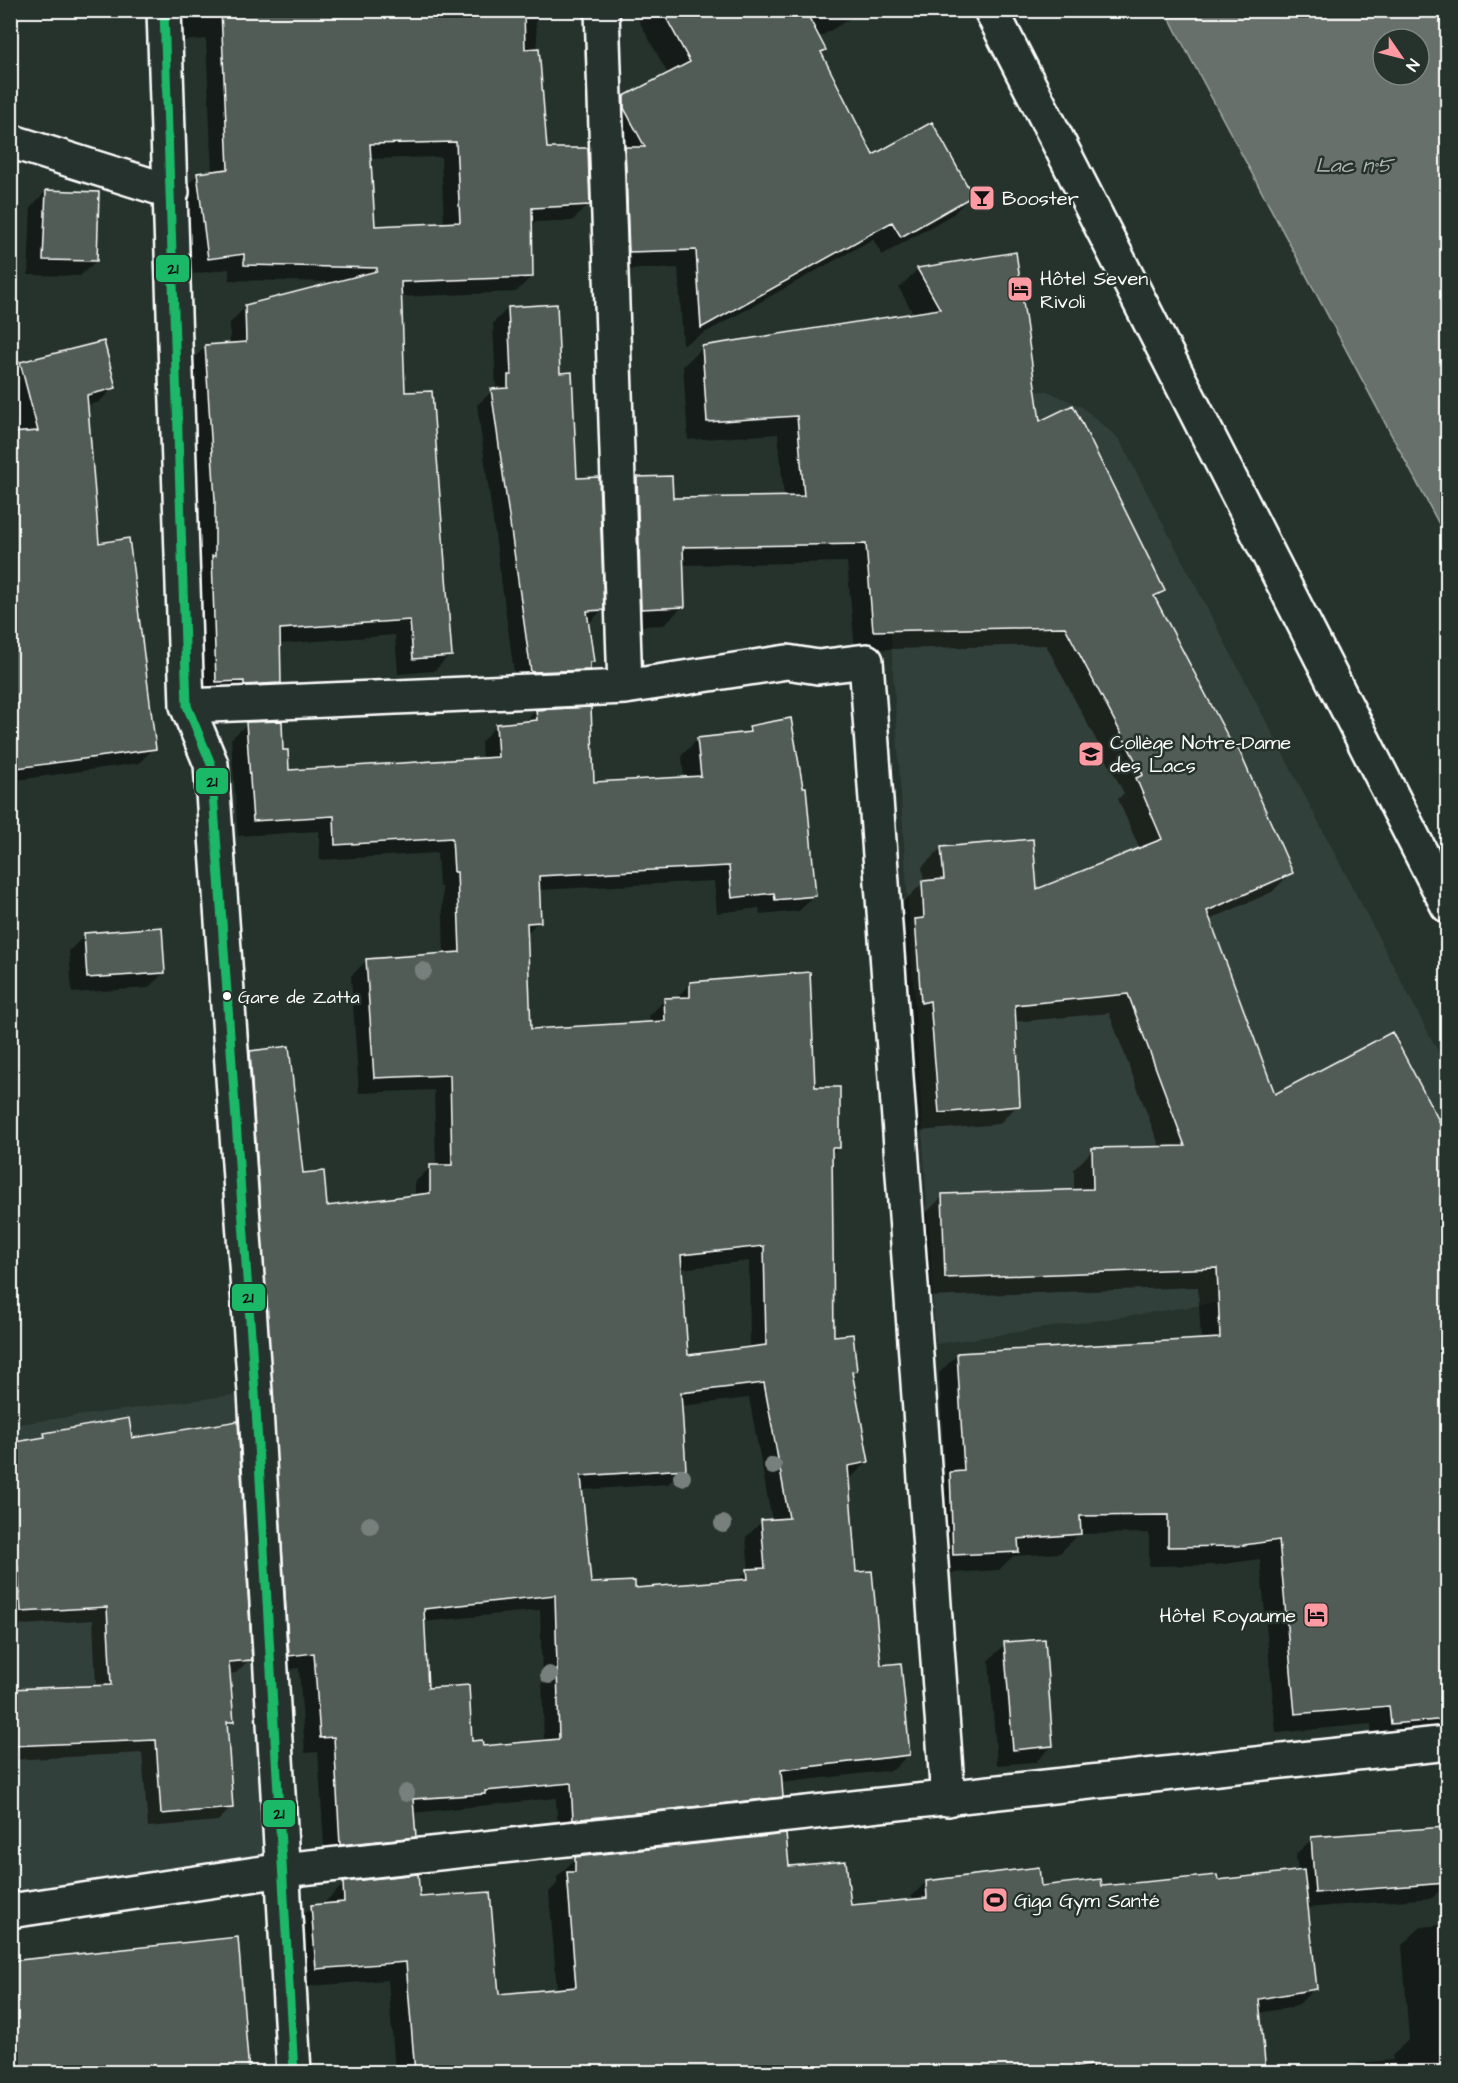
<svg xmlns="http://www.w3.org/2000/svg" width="1458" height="2083" font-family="'Architects Daughter',sans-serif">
<rect width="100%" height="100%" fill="#26332d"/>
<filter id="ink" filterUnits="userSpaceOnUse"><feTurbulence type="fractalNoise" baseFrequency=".0167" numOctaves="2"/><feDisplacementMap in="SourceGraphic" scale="12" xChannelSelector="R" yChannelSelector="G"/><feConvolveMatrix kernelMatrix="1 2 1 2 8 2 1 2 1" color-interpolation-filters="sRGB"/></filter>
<g filter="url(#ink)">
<path fill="#333f3a" d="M1047,391l35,16 37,32 328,630v200l-511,75 -60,-940z
M255,1392l28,478 -272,34 -1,-479z"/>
<path fill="#67706c" stroke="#a4a9a7" stroke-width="1.5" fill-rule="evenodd" d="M1166,11h281v528l-271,-508zM1383,39h36v36h-36z"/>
<path fill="#0007" fill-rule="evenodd" d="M166,10h369l10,140 43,55 -16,16 -41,1 1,54 -16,16 -116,5 3,97 47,261 -16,16 -36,3 -3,-39 -116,9 1,39 -16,16 -64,-2 -3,-123 3,-3v-54l-10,-155 16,-16 24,-2v-21l16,-17 90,-24 -107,-2v-11l-36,5 -11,-83 15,-16 15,-2 -6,-134 -38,3zM441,157l3,68 -70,2 -5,-68z
M633,10h231l-46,28 2,15 53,104 99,38 -19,19 -71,41 -9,-16 -190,106 -5,-77 -67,2 -5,-154 19,-19 43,-23z
M46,191l50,70 -16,15 -52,-1 3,-68z
M918,269l121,154 124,167 -9,9 137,274 -19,19 -63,28 65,176 174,343v296l-76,7 -1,-18 -95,9 -16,-174 -43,6 -68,1v-33l-70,1 -19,19 -47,3 -14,14 -64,4 -3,-81 13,-13 -6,-107 19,-19 243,-13 -3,-54 -271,10 -3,-82 19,-19 131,-5v-22l19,-19 67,-2 -51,-135 -95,9 4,83 -19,19 -79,7 -9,-111 -9,1 -6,-82 9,-9 -2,-28 21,-20 -2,-15 19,-19 95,43 104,-41 -22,-51 6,-6 -78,-148 -191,5 -8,-88 -165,3 1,41 -19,19 -42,2 -4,-130 19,-19 35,22 112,-2 -6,-64 -90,6 -5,-74 20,-19 211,-32 -15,-27z
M508,308l51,66 17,106 26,130 -14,14 5,37 -19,23 -58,3 -39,-282 19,-17 -3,-65z
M21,364l93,23 -15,15 -12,4 10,139 57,203 -15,15 -129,18v-328l14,-3 -14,-53v-23z
M536,711l56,73 92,-6 -2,-23 16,-16 44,-5 8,-7 64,168 -15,16 -39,4 -1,-7 -42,5 -3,-32 -176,9 1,31 -13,13 4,97 120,-8 -1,-7 16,-16 10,-1 16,-16 122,106 26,58 -9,8 3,183 22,33 -4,4 17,86 -16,16 -4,1 7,96 53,181 -15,15 -113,13 2,13 -16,16 -208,22 -2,-36 -143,15 1,23 -15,16 -74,8 -7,-108 -13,1 -6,-85 -25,3 -39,-603 16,-16 51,123 24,32 89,-11v-14l16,-15h5l-2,-77 -75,3 -8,-117 16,-16 77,-5 -2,-68h-3l-2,-34 -117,7 -1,-29 -81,5 -7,-97 16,-15 35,28 6,19 194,-12 -1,-17 15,-16 28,-3zM749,1261l1,87 -63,8 -7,-87zM749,1398l23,123 -11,1 -15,15 3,33 -13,12 -102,8 -45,-6 -8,-94 87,-6 16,-16 -3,-62zM540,1610l4,132 -63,5 -10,-5 -45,-52 -3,-68z
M85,935l79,37 -16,16 -76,5 -3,-42z
M10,1499l240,160 -14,14 -7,1 3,47 -6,6 6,80 -14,14 -70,6 -6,-74 -132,7v-70l86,-3 -3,-67 -83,6z
M1005,1644l47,102 -16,16 -39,3 -8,-105z
M1444,1828l4,55 -16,15 -126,10 9,80 -18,18 -38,7 6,59h-870l-7,-92 -90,7 -5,-62 19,-19 13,-1v-3l19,-18 74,15 79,97 60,-5 -8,-99 8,-8v-7l18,-18 213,9 61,39 58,-6 19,-19 174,6 116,-6 82,-10 -2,-18 16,-15z
M1448,1924v148h-99l9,-9 35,-3 -1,-4 17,-17 -7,-94 19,-18z"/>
<path fill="#515c57" stroke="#fff" stroke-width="1.5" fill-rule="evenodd" d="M221,10h303l1,39 14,-1 8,100h41l2,57 -58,3 1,69 -132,5 4,110 27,-1 20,265 -39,3 -3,-39 -130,9 1,54 -37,2v-4l-28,1 -4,-126h3v-56l-10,-155 41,-3 -1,-37 132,-34v-3l-133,-3v-11l-36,5 -11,-86 31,-4zM456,142l4,80 -85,4 -5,-82z
M662,10h143l21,40 -5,2 52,103 59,-33 41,74 -72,41 -9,-15 -191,106 -5,-78 -67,2 -4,-105h20l-21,-39v-12l66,-34z
M46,190l53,2 -2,69 -54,-1z
M1016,252l24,169 33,-16 92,186 -11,5 81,154 3,-2 55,125 -86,38 68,183 117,-62 56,106v581l-57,5 -2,-18 -94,8 -16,-174 -42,6 -69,1v-32l-88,1 1,18 -63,5 1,13 -66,3 -3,-83 14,-1 -7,-118 263,-15 -3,-70 -272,10 -3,-84 151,-5 -1,-41 93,-2 -57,-152 -113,11 5,101 -81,7 -9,-112 -9,2 -6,-84 9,-1 -2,-37 22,-2 -3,-32 92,-8 4,50 125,-50 -26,-61 7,-3 -78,-148 -192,4 -7,-87 -183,3 2,60 -44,2 -4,-132 35,-1 1,22 131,-2 -7,-80 -90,6 -5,-76 238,-37 -23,-41z
M557,304l3,69 12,-1 5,106 22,-1 5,133 -17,1 7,51h-4v8l-59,2 -40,-283 17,-1v-13h3l-3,-68z
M104,341l12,47 -29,7 12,148 30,-5 27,211 -146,20v-336l28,-2 -18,-69z
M591,707l3,75 107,-6 -4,-38 53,-6 -1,-6 42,-8 12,69h3l10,109 -41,4 -1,-7 -42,5 -3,-32 -190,10 2,46 -14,1 4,106 134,-8 -1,-23 26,-1v-15l120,-10 5,115h25v61h-8l2,188 19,-2 4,37 -5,1 17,90 -21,4 8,106 16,-1 9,94 20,-2 9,92 -129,15 2,27 -210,23 -2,-37 -86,8v3l-72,5 3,38 -76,8 -6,-108 -14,1 -6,-85 -25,3 -39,-605 39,-5 14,127 21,-2 3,35 103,-13v-28h22l-2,-90 -76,3 -8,-119 94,-7 -3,-80h-3l-2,-34 -117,7 -1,-29 -81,5 -7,-99 36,-1 1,29h5l1,20 209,-13 -2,-33 41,-4 -1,-10zM764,1246l2,99 -78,10 -7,-100zM764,1383l25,135 -28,2 4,48 -18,1 1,10 -113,9v-7l-44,2 -10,-107 105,-7 -5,-76zM555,1595l4,144 -76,7 -1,-6 -10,1 -3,-56 -41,3 -4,-79z
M162,927l3,46 -78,5 -3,-45z
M129,1418l3,20 106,-17 14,239 -23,2 5,60h-7l6,86 -72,6 -5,-74 -146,6v-57l101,-4 -4,-78 -86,5 -3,-46 -8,1v-124l35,-6 -1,-4z
M1045,1639l8,107 -40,4 -9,-108z
M1445,1827l2,56 -132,10 -4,-56z
M786,1834l3,32 57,-5 5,44 76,-7 -1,-17 113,-14 2,19 60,-7 1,7 115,-11 1,5 86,-10 13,119 -58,10 7,74h-173l-1,-8 -59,8h-618l-9,-111 -90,7 -5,-64 33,-3 -1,-20 75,-8 2,23 70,-5 9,102 77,-7 -9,-115h8v-15z
M238,1937l11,136h-239v-112z"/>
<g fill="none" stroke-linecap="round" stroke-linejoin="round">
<g stroke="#fff" stroke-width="38">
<path id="minor" d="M164,10l23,696 24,58 44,628 39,680
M602,10l23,677
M10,141l162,51
M187,706l438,-19 162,-25 31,5 48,-6 82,1138
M10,1911l273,-41 1165,-127"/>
</g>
<g stroke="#fff" stroke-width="38">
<path id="tertiary" d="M991,10l457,896"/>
</g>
<use href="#minor" stroke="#26332d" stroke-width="33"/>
<use href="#tertiary" stroke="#26332d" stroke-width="33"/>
<g stroke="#26332d" stroke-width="14">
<path id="bus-1" d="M164,10l23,696 24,58 44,628 39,680"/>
</g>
<use href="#bus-1" stroke="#1ab867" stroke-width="9"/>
</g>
<g fill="#78807d">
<circle cx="423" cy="971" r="9"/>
<circle cx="773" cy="1466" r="9"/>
<circle cx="682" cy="1477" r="9"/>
<circle cx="723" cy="1524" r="9"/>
<circle cx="370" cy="1525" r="9"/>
<circle cx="549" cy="1675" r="9"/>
<circle cx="406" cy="1793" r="9"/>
</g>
</g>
<defs>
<g id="bar-square" transform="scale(1.35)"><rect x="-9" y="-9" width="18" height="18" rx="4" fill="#ff9aa2" stroke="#26332d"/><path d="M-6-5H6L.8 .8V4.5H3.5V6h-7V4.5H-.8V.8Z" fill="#111"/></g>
<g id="hotel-square" transform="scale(1.35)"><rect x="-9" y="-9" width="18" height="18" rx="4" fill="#ff9aa2" stroke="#26332d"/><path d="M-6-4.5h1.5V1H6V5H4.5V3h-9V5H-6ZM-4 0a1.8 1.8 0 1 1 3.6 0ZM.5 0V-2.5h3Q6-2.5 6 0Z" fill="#111"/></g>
<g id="school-square" transform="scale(1.35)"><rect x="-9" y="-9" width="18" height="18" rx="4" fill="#ff9aa2" stroke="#26332d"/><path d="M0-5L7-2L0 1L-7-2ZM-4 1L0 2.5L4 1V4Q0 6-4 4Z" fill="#111"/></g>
<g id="stadium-square" transform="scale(1.35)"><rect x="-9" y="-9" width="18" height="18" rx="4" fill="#ff9aa2" stroke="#26332d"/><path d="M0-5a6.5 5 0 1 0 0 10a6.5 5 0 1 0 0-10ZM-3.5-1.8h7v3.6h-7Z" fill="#111"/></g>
</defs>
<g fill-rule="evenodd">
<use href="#bar-square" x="982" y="198"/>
<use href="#hotel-square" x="1020" y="289"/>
<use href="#school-square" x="1091" y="754"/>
<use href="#hotel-square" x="1316" y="1615"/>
<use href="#stadium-square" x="995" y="1900"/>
</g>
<circle fill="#fff" stroke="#26332d" stroke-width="2" cx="227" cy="996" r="5"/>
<g text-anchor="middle" stroke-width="5" stroke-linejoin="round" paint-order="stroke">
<g font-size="18" fill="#fff" stroke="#26332d" text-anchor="start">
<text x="238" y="1003">Gare de Zatta</text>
</g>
<g font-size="20" fill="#fff" stroke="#26332d" text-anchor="start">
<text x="1002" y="205">Booster</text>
<text x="1040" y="285">Hôtel Seven<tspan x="1040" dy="23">Rivoli</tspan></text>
<text x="1110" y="749">Collège Notre-Dame<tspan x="1110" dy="23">des Lacs</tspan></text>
<text x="1296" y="1622" text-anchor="end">Hôtel Royaume</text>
<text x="1014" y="1907">Giga Gym Santé</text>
</g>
<g font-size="21" font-style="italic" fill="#b3b8b6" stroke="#26332d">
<text x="1354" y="172">Lac n°5</text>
</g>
</g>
<g stroke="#26332d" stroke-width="2">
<rect x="155" y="254" width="35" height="29" rx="6" fill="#1ab867"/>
<rect x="195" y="767" width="34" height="28" rx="6" fill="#1ab867"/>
<rect x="231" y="1283" width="35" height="29" rx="6" fill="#1ab867"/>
<rect x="262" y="1799" width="34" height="29" rx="6" fill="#1ab867"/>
</g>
<g font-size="16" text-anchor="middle" font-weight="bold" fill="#111">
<text x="173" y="274">21</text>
<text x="212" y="787">21</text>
<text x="248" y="1303">21</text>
<text x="279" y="1819">21</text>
</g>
<rect width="1458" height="2083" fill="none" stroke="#26332d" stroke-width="36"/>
<rect x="18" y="18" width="1422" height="2047" fill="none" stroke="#fff" stroke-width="2" filter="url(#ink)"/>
<g transform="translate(1401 57) rotate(125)"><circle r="28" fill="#26332d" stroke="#7d8581" stroke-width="1.5"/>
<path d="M0-4.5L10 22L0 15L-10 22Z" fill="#ff9aa2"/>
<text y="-9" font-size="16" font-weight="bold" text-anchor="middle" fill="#ffffff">N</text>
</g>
</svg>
